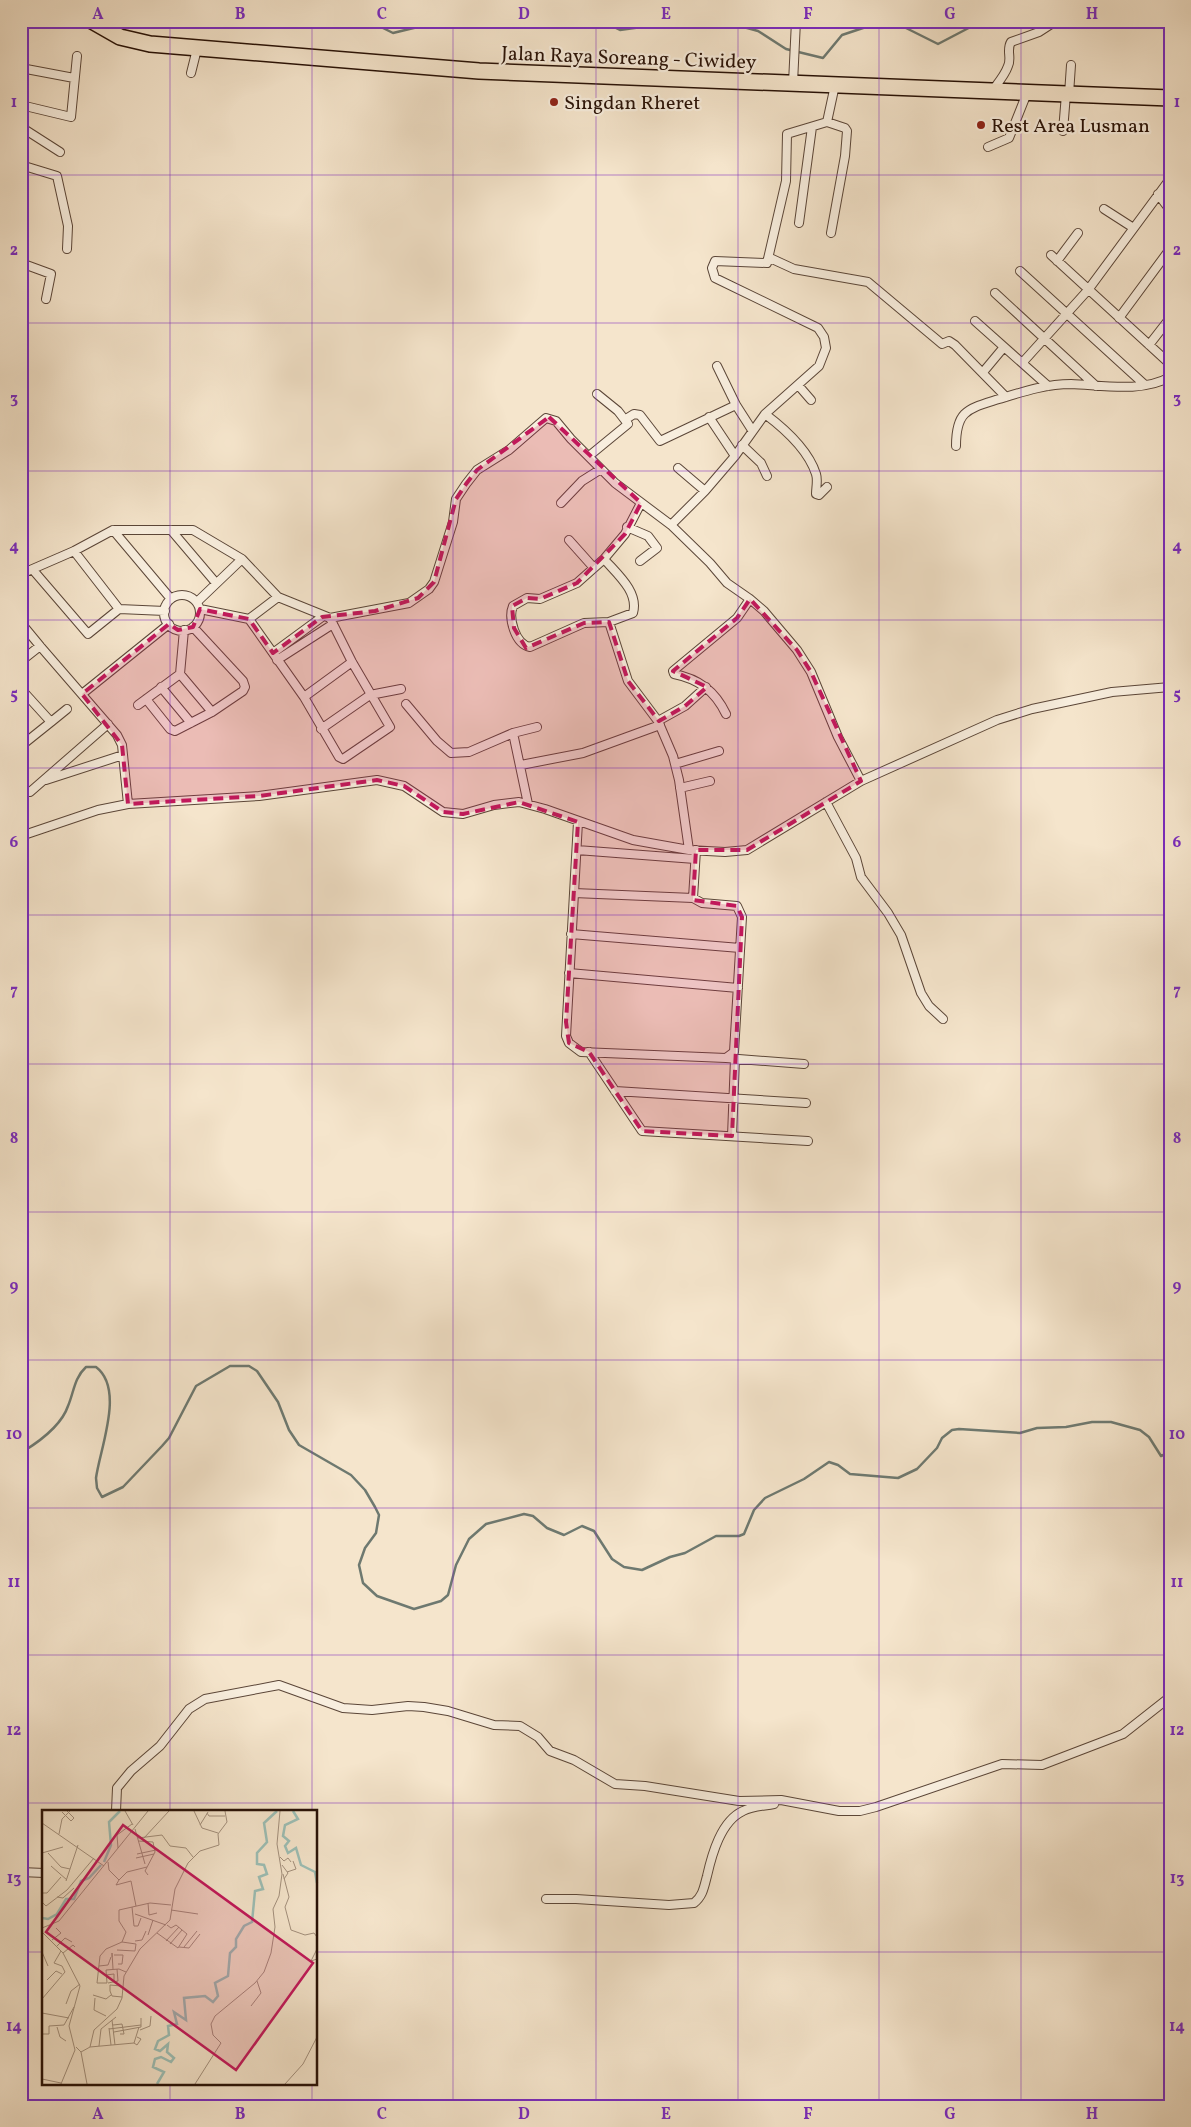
<svg xmlns="http://www.w3.org/2000/svg" width="1191" height="2127" font-family="Vollkorn,serif">
<rect width="100%" height="100%" fill="#f5e5cc"/>
<filter id="stains"><feTurbulence type="fractalNoise" baseFrequency=".004" numOctaves="4"/><feColorMatrix values="0 0 0 0 .2 0 0 0 0 .09 0 0 0 0 .02 0 0 0 .5 -.17"/></filter>
<radialGradient id="worn" r=".72"><stop offset=".6" stop-color="#630" stop-opacity="0"/><stop offset="1" stop-color="#630" stop-opacity=".3"/></radialGradient>
<g fill="none" stroke-linecap="round" stroke-linejoin="round">
<path stroke="#6e7970" stroke-width="2.5" d="M375,21l2,4 16,8 29,-7 35,-5
M602,21l18,9 65,-9
M722,21l36,10 28,18 37,9 19,-23 27,-9 25,-4 44,22 44,-23
M21,1450l3,1c16,-10 38,-27 44,-45 6,-14 6,-28 18,-39h10c29,22 4,81 0,111l1,10 5,9 21,-10 39,-41 7,-8 27,-52 34,-20h19l8,5 21,31 11,28 10,15 52,30 14,15 10,17 4,8 -3,18 -11,15 -6,17 4,18 14,13 37,13 27,-8 7,-6 8,-30 13,-26 17,-15 38,-10 9,2 14,12 17,7 18,-9 12,5 18,28 12,8 18,3 28,-13 15,-4 31,-17h23l5,-2 10,-24 11,-12 39,-19 25,-17 9,3 12,9 48,4 19,-9 20,-21 5,-10 10,-8 7,-1 61,4 17,-5 29,-1 26,-5h19l29,8 9,7 12,19 9,-4"/>
<g stroke="#5b4638" stroke-width="10">
<path id="street" d="M21,68l53,10
M191,73l6,-24
M793,83l3,-62
M992,91c6,-8 13,-16 16,-25 4,-8 -2,-16 3,-24l28,-10 17,-11
M1069,94l2,-29
M21,105l50,12 6,-61
M827,122l18,6 2,3 -2,25 -14,77
M21,127l39,25
M1063,131l3,-37
M988,147l21,-9 18,-45
M21,165l36,11 11,50 -1,23
M1158,194l12,16
M1104,209l28,18
M799,223l13,-96
M1051,255l119,109
M770,258l24,11 74,13 74,62 7,-3 6,4 51,52
M1057,261l21,-28
M21,263l30,11 -5,25
M1020,271l125,114
M995,293l101,93
M1119,318l51,-69
M975,321l73,65
M1149,345l21,-27
M1023,362l65,-72 82,-111
M717,366l19,39 16,25
M984,371l20,-24
M798,385l13,15
M765,414c20,15 43,35 51,60 2,6 0,14 0,20l3,1 8,-8
M709,417l26,39
M626,419l8,-5 6,1 20,26 76,-36
M742,445l19,18 6,13
M956,446c0,-36 12,-37 43,-47 23,-7 47,-15 72,-15 30,1 71,9 99,-7
M589,456l39,-32 -10,-13 -21,-17
M678,468l27,23
M561,503l21,-22 19,-12
M671,525l34,-34 30,-35 30,-42 54,-48 7,-18 -2,-11 -6,-9 -103,-50 -3,-10 3,-7 52,2 19,-82 1,-47 40,-12 8,-37
M627,527l21,9 9,12 -17,13
M113,530l58,69
M171,530l45,53
M569,540l25,28
M74,551l45,58
M604,559c13,15 35,33 29,54l-24,9 19,59 30,40 15,35 6,24 10,70
M33,570l55,64 31,-25 46,2
M21,574l53,-23 39,-21h80l49,29 36,38 52,21 79,-15 20,-14 5,-7 19,-60 3,-23 10,-15 11,-14 32,-20 37,-32 10,3 15,18 44,44 56,42 39,38 17,20 23,16 14,12 33,39 14,22 27,65 23,44
M164 613a18 18 0 1 1 36 0a18 18 0 1 1-36 0Z
M197,602l45,-43
M200,609l49,10 29,-22
M249,619l55,78 35,60 4,2 47,-32 -38,-65 -22,-44
M609,622l-25,1 -54,24c-15,-3 -22,-29 -17,-41l14,-8 13,1 37,-16 27,-24 21,-25 16,-31
M21,623l19,23
M273,653l49,-36
M277,660l56,-36
M21,661l19,-15 77,89 5,10 6,59
M180,674l32,38
M161,687l30,36
M21,689l30,33 -30,24
M82,694l87,-70
M304,697l48,-35
M146,699l24,30 5,2 37,-19 31,-21 2,-4 -2,-6 -50,-54
M406,704l31,37 14,12 18,-1 44,-19 24,-6
M138,705l42,-31 4,-44
M726,714c-11,-23 -27,-35 -52,-40l-1,-3 64,-53 13,-19
M658,721l27,-15 21,-19
M51,722l16,-13
M321,729l49,-34 31,-6
M513,733l15,71
M675,764l44,-13
M521,765l62,-12 77,-28
M46,780l77,-25
M680,788l30,-7
M21,789l9,3 78,-68
M826,802l30,56 5,19 27,36 13,22 20,58 8,13 14,13
M578,822l-12,214 3,7 12,9 145,6 8,-6 8,-135 -5,-11 -35,-3 -9,-5 3,-48
M21,836l77,-26 30,-6 131,-8 118,-16 27,6 39,26 20,2 31,-9 25,-3 26,7 88,31 56,10 36,2 22,-2 114,-69 136,-61 35,-11 80,-17 58,-5
M577,850l118,9
M574,893l119,5
M571,934l169,14
M569,973l169,15
M589,1052l53,79 166,10
M726,1058l78,6
M615,1091l191,12
M732,1136l3,-77
M116,1811l1,-23 14,-17 29,-25 29,-37 16,-10 74,-14 64,23 29,2 36,-4 16,1 24,4 46,14 26,1 18,11 12,14 24,9 41,24 30,2 94,15 42,-1 58,11h21l16,-4 126,-43 40,1 81,-31 47,-37
M21,1872l23,1
M546,1899h30l93,6 25,-2c9,-7 10,-16 13,-27 5,-22 14,-55 36,-65 9,-5 21,-5 31,-7"/>
</g>
<g stroke="#281106" stroke-width="18">
<path id="highway" d="M92,21l28,16 30,7 329,27 691,27"/>
</g>
<use href="#street" stroke="#f8eede" stroke-width="8"/>
<use href="#highway" stroke="#f5e5cc" stroke-width="15"/>
</g>
<path fill="#c2185b" fill-opacity="0.2" stroke="#c2185b" stroke-width="4" stroke-dasharray="10 6" stroke-linejoin="round" d="M549,417l92,86 -16,31 -48,49 -37,16 -13,-1 -15,8 2,22 12,20 58,-25 25,-1 19,59 31,40 26,-15 22,-19 -34,-16 64,-53 13,-19 47,51 14,22 50,109 -114,69h-51l-3,50 44,6 5,11 -10,219 -90,-5 -53,-79 -20,-9 -3,-21 12,-200 -59,-20 -56,12 -20,-2 -39,-26 -27,-6 -118,16 -131,8 -6,-59 -40,-51 87,-70 9,6 15,-3 7,-18 49,10 24,34 49,-36 53,-6 43,-13 16,-16 22,-83 10,-15 11,-14z"/>
<path fill="none" stroke="#7b2cbf" stroke-width="1" stroke-opacity="0.55" d="M170,21v1790M312,21v1790M453,21v2085M596,21v2085M738,21v2085M879,21v2085M1021,21v2085M21,175h1149M21,323h1149M21,471h1149M21,620h1149M21,768h1149M21,915h1149M21,1064h1149M21,1212h1149M21,1360h1149M21,1508h1149M21,1655h1149M21,1803h1149M21,1952h23M316,1952h854M170,2083v23M312,2083v23"/>
<g fill="#8f2418" stroke="#f8eede" stroke-width="2">
<circle cx="554" cy="102" r="5"/>
<circle cx="981" cy="125" r="5"/>
</g>
<g text-anchor="middle" stroke-width="4.5" stroke-linejoin="round" paint-order="stroke">
<g font-size="20" fill="#281106" stroke="#f8eede">
<text transform="translate(629 57) rotate(2)" y="7">Jalan Raya Soreang - Ciwidey</text>
</g>
<g font-size="20" fill="#281106" stroke="#f8eede" text-anchor="start">
<text x="564" y="109">Singdan Rheret</text>
<text x="991" y="132">Rest Area Lusman</text>
</g>
</g>
<g transform="translate(42 1810)">
<rect width="275" height="275" fill="#f5e5cc"/>
<path fill="none" stroke="#9cbfb6" stroke-width="2.5" d="M251,1l5,8 -13,6 -2,11 6,5 -4,5 3,7 8,-5 5,17 14,7 2,11M62,52l7,-17 -2,-23 11,-11M0,108l6,1 9,-5 9,-15h8l7,-18 8,-3 12,-13M115,274l7,-12 -11,-5 2,-8 6,-2 10,5 3,-4 -7,-6 1,-8 -8,7 -5,-2 3,-8 11,-6 -1,-9 9,-2 -3,-12 12,8 -2,-22 21,-2 8,6 5,-6 -3,-13 13,-7 2,-23 6,-6v-8l8,-13 8,-4 3,-31 8,-2 -4,-12 8,-3 -3,-9 -7,-1v-11l10,-11 -3,-19 13,-12"/>
<path fill="none" stroke="#a3907d" stroke-width="1" d="M83,1l8,14M152,1l8,17 16,5M20,2l9,9 3,-3 -7,-7M165,3l2,3h16M0,13l62,43M158,15l8,-13M93,19l10,35M17,24l3,-15 8,-8M96,28l24,-3 8,11 16,2 7,9M102,28l25,-27M96,31l15,1 2,10 -10,19 3,4M76,38l-1,-13 15,-11M0,43l21,-6M6,43l13,14 9,2M95,44l19,-4M238,47l4,4 4,-3 3,4M94,48l18,-4M66,52l1,8 10,10 -3,5 15,-4 5,25M240,55l6,8 -4,6M9,56l16,14M245,62l9,-3 -3,-8M241,64l6,23 -4,10 6,23 14,5 9,-2 3,4M77,70l8,-8 20,-5M24,71l12,-36M0,83h5l14,-16M15,87l6,1 11,-10M0,92l4,4 21,-16 27,-32M106,93l1,12 8,-2M90,97l2,19h4l3,-8M129,100l27,4M93,104l31,11M0,118l17,-7 89,-110M0,122l21,21 17,33 -11,40 6,24 -14,34M115,123l21,15 9,-14 -11,-9 -5,3 -4,-3M106,125l5,-15M10,130l9,-7 -5,-5M93,131l7,-1 4,-9M124,131l13,-14M80,132l4,-10 -7,-11v-11l31,-7 21,2M128,134l12,-14M15,136l8,-8 7,4M137,137l10,1 11,-14M142,137l13,-16M275,139l-6,12 6,-2M75,140l18,1 1,-7 -14,-2 -16,7 -6,7 -3,27h10l-1,-13 13,-1 7,3M0,142l6,14M21,143l10,-8 2,2M72,145h9l-1,9h-4M70,147v-4l1,16M57,156l9,-1 3,-8M64,165l8,-1v8M5,170l9,-9 6,3M66,173l10,-2 -1,-12M79,176l-11,-1v6l2,5 10,1M51,185l13,4 5,-4M53,188l-1,12 12,6M0,189l23,-27 -3,-6 -8,-3 7,-12M24,194l5,-13 9,-7M209,196l10,-13 -4,-12M0,203l27,5M70,210l3,25M71,215l9,-1 2,10h-4M15,217l3,10 6,4M67,218l2,17M67,219l32,-4M98,220l10,-4 1,-10M72,222l27,-5v-9M0,224h7v-8l15,-1 10,-18M92,233l3,2 4,-6 -4,-2M57,236l2,-17 15,-12M34,237l5,5 6,32M48,237l44,-4 5,-16M39,242l9,-5 4,-17 23,-21 5,-11 2,-22 16,-27 30,-29 5,-31 13,-26 12,-12 19,-6 -1,-11 9,-12 -2,-11M0,269l19,4M153,274l26,-41 -8,-8 -2,-11 4,-8 40,-33 9,-11 7,-19 4,-26 -2,-18 6,-13 3,-22 -5,-30 3,-33M243,274l18,-20 14,-27"/>
<path fill="#c2185b" fill-opacity="0.15" stroke="#c2185b" stroke-width="2.5" d="M81,15l190,138 -77,107 -190,-138z"/>
<rect width="275" height="275" fill="none" stroke="#281106" stroke-width="2.5"/>
</g>
<rect width="1191" height="2127" fill="none" stroke="#f5e5cc" stroke-width="55"/>
<rect x="28" y="28" width="1136" height="2072" fill="none" stroke="#7b2cbf" stroke-width="2"/>
<g font-size="16" text-anchor="middle" font-weight="bold" fill="#7b2cbf">
<text x="98" y="19">A</text>
<text x="240" y="19">B</text>
<text x="382" y="19">C</text>
<text x="524" y="19">D</text>
<text x="666" y="19">E</text>
<text x="808" y="19">F</text>
<text x="950" y="19">G</text>
<text x="1092" y="19">H</text>
<text x="14" y="107">1</text>
<text x="1177" y="107">1</text>
<text x="14" y="255">2</text>
<text x="1177" y="255">2</text>
<text x="14" y="403">3</text>
<text x="1177" y="403">3</text>
<text x="14" y="551">4</text>
<text x="1177" y="551">4</text>
<text x="14" y="699">5</text>
<text x="1177" y="699">5</text>
<text x="14" y="847">6</text>
<text x="1177" y="847">6</text>
<text x="14" y="995">7</text>
<text x="1177" y="995">7</text>
<text x="14" y="1143">8</text>
<text x="1177" y="1143">8</text>
<text x="14" y="1291">9</text>
<text x="1177" y="1291">9</text>
<text x="14" y="1439">10</text>
<text x="1177" y="1439">10</text>
<text x="14" y="1587">11</text>
<text x="1177" y="1587">11</text>
<text x="14" y="1735">12</text>
<text x="1177" y="1735">12</text>
<text x="14" y="1883">13</text>
<text x="1177" y="1883">13</text>
<text x="14" y="2031">14</text>
<text x="1177" y="2031">14</text>
<text x="98" y="2119">A</text>
<text x="240" y="2119">B</text>
<text x="382" y="2119">C</text>
<text x="524" y="2119">D</text>
<text x="666" y="2119">E</text>
<text x="808" y="2119">F</text>
<text x="950" y="2119">G</text>
<text x="1092" y="2119">H</text>
</g>
<rect width="100%" height="100%" filter="url(#stains)"/>
<rect width="100%" height="100%" fill="url(#worn)"/>
</svg>
